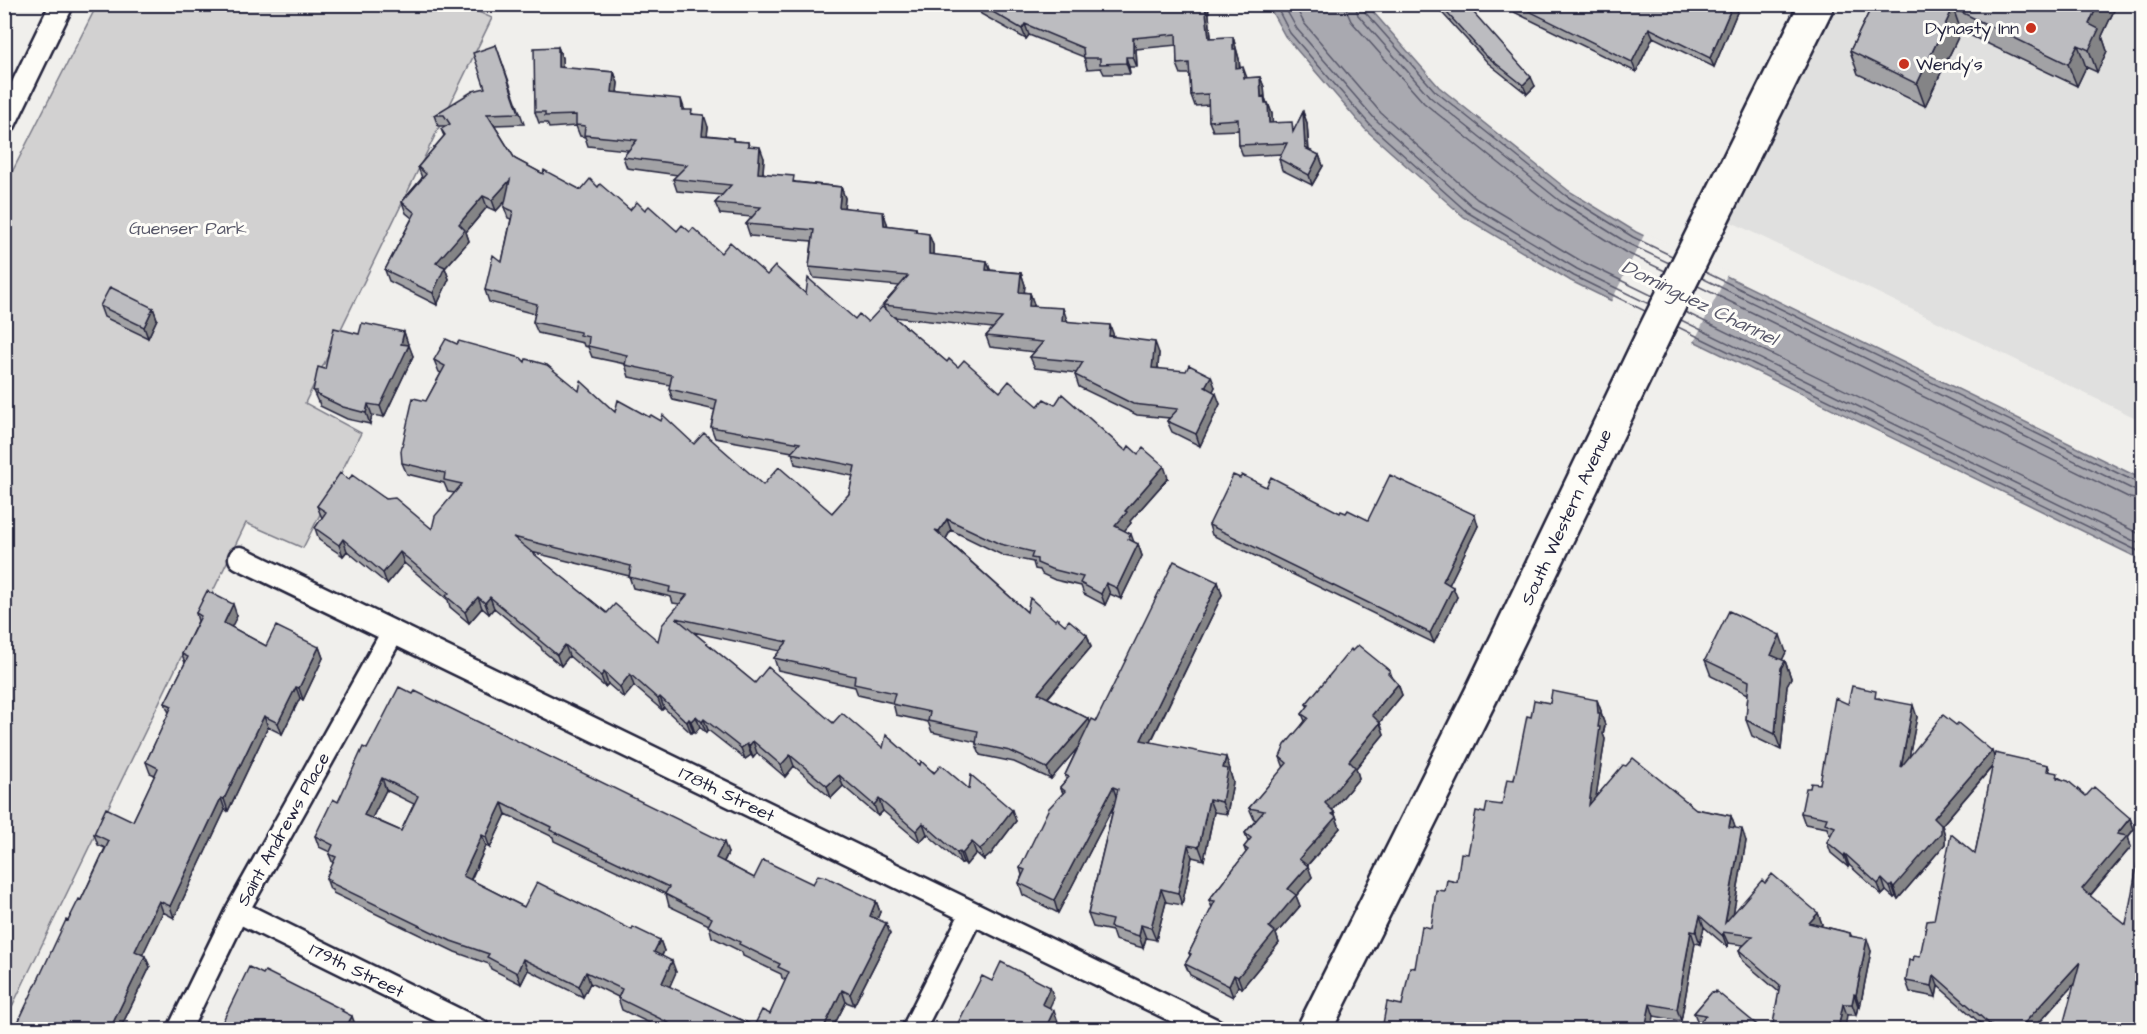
<svg xmlns="http://www.w3.org/2000/svg" width="2147" height="1034" font-family="'Architects Daughter',sans-serif">
<rect width="100%" height="100%" fill="#f0efec"/>
<filter id="ink" filterUnits="userSpaceOnUse"><feTurbulence type="fractalNoise" baseFrequency=".0167" numOctaves="2"/><feDisplacementMap in="SourceGraphic" scale="12" xChannelSelector="R" yChannelSelector="G"/><feConvolveMatrix kernelMatrix="1 2 1 2 8 2 1 2 1" color-interpolation-filters="sRGB"/></filter>
<g filter="url(#ink)">
<path fill="#e0e0df" d="M1828,5h314v416l-419,-203z"/>
<path fill="#d2d1d1" stroke="#7a7a86" stroke-width="1.5" d="M97,5h366l29,13 -187,385 56,30 -58,115 -57,-25 -241,498v-835z"/>
<path fill="#a9a9b0" stroke="#737381" stroke-width="1.5" d="M1268,5h99l72,82 130,104 67,41 506,247v81l-571,-279 -107,-64 -99,-88 -80,-93z"/>
<path fill="#f0efec" d="M1645,233l83,40 -35,71 -83,-40z"/>
<g fill="none" stroke-linecap="round" stroke-linejoin="round">
<path stroke="#58586a" stroke-width="1.5" d="M1275,4l15,29 80,92 97,87 107,64 71,35
M1283,4l14,25 78,90 97,87 105,63 72,35
M1294,4l10,19 77,90 96,86 104,62 72,35
M1346,4l1,8 4,9 73,82 131,105 70,44 40,19
M1355,4l3,11 72,82 130,104 69,43 40,19
M1363,4l1,7 71,80 130,104 68,42 39,19
M1705,272l433,211 4,1
M1702,278l432,212 8,1
M1698,286l432,212 12,2
M1685,312l457,223
M1681,320l461,225
M1678,327l464,226"/>
<g stroke="#22223b" stroke-width="27">
<path id="street" d="M4,124l58,-120
M240,558l974,472
M237,911l241,119
M179,1030l58,-119 156,-279
M913,1030l59,-117"/>
</g>
<g stroke="#22223b" stroke-width="38">
<path id="primary" d="M1314,1030l169,-339 173,-361 161,-326"/>
</g>
<use href="#street" stroke="#fdfcf7" stroke-width="22"/>
<use href="#primary" stroke="#fdfcf7" stroke-width="33"/>
</g>
<path fill="#a2a2a5" stroke="#22223b" stroke-width="1.5" fill-rule="evenodd" d="M977,4h231l3,34 22,-1 6,22 1,8 7,11 13,-1 4,10 1,11 2,5h1l4,11v9l23,6 8,-17 4,11 2,27 10,5 4,11 -11,19 -30,-15 -3,-11 2,-5 -38,2 -4,-11v-15l-26,1 -4,-10v-16l-14,1 -4,-11 -1,-21h-9l-4,-10v-19l-41,4 1,18h-8l1,7h-26l-3,-6 -14,1 -3,-12 -55,-22 -3,4 -45,-25z
M1434,4h32l69,82 -8,8 -39,-31z
M1507,4h230l-1,2 2,4 -24,57 -61,-30 -17,35 -128,-63z
M1873,4h244l-15,32 5,15 -10,21 -11,-5 -9,19 -116,-55 -36,75 -67,-32 -8,-23z
M496,45l28,79 -30,1 21,34 28,15 38,16 17,-3 32,23h15l32,21 13,1 31,21 85,41 49,25 13,3 17,-13 -2,-4 17,-19 -86,-8 -5,-11 3,-26 -62,-5 -4,-12 6,-7 -32,-3 -5,-11 8,-8 -46,-4 -4,-12 5,-4 -51,-7 -4,-11 5,-7 -40,-4 -3,-9 -5,-1 -4,-10 -27,2 -2,-5h-8l-4,-11 23,-65 4,11v10l52,4 4,11 -1,9 68,18 8,4 15,13 -1,8 26,3 1,3 14,1 1,4 15,12 -1,15 33,9 45,5 4,11 -1,9 43,16 1,3 28,3 1,3 16,13v10l54,6 3,9 31,3 4,12 -1,7 6,1 4,13 33,14v1l92,32 -1,15 57,19 -2,4 7,13 -20,42 -28,-14 -5,-11 2,-3 -32,-3 -58,-28 -4,-12 2,-2 -42,-5 -5,-11 5,-5 -45,-5 -4,-11 7,-8 -99,-11 53,45 11,5 42,25 38,14 88,45 12,3 30,24 -38,43 1,2 -7,8 10,11 4,2 4,12 -21,43 -11,-5 -5,11 -21,-11 -3,-8 -26,-6 -13,-6 -2,-4 -5,-1 -2,-7 -29,-6 -53,-26 -5,9 81,73 28,8 32,15 4,12 -43,51 41,21 1,4 6,-2 122,-139 4,13 -71,147 79,27v3l3,10 -6,32 -13,-2 -10,48 -12,-3 -10,48 -16,-3 -10,38 -10,-2 -3,10 -28,-8 -3,-9 -19,-4 -5,-13 26,-109 -56,108 -35,-18 -4,-12 3,-8 -2,-7 43,-75 -3,-6 6,-7 -1,-5 13,-28 -27,32 -37,-17 -34,-7 -4,-11v-2l-44,-10 -4,-10 -32,-7 -3,-12 -35,-8 -3,-8 -77,-17 -4,-12 6,-7 -87,-19 62,51 128,65 37,17 49,24 47,32 -25,33 -7,6 -8,-7 -10,12 -3,-3 -2,2 -34,-30 -7,8 -37,-31 -5,5 -35,-30 -12,12 -37,-32 -9,11 -28,-24 -4,5 -2,-3 -6,4 -37,-29 -2,3 -6,-6 -5,6 -2,-2 -2,2 -27,-25 -2,2 -28,-24 -10,12 -16,-14 -3,3 -36,-31 -8,10 -19,-16 -1,-3 -47,-39 -5,6 -7,-6 -13,15 -19,-16 -2,-7 -44,-37 -17,21 -40,-33 -4,5 -24,-16 -4,-12 7,-10 -5,-12 32,-26 37,19 46,30 23,-36 -7,-1 -4,-9 -37,-9 -5,-11 24,-62 15,-28 -2,-1 -5,-12 23,-16 68,18 90,50 79,32 69,41 69,28 17,-19 4,-18 -58,-12 -3,-12 -77,-14 -4,-11 4,-17 -42,-10 -4,-11 1,-4 -41,-8 -4,-13 -33,-7 -4,-10 -4,-1 -1,-3 -45,-10 -5,-11 2,-8 -46,-12 -4,-12 17,-28 9,-43 -3,-1 -4,-11 1,-6 -9,10 -9,-4 -21,25 3,9 -24,27 4,11 -12,26 -48,-24 -4,-11 27,-52 -6,-5 -4,-11 20,-24 -4,-11 26,-31 -3,-7 5,-3h-8l-4,-11 51,-27zM531,552l98,24 4,12 38,9 2,6 7,1 -22,37 -51,-28z
M100,306l53,2 4,11 -9,19 -44,-21z
M404,332l4,13 5,11 -29,61 -12,-2 -2,9 -23,-5 -27,-13 -1,-4h-1l-5,-11 12,-22 34,-35z
M1240,478l100,35 28,7 110,6 -29,59 8,12 -23,46 -222,-108 -3,-10z
M196,613l41,3 -6,11 35,19 53,1 4,11 -20,42 -3,-2 -18,36 -14,-7 -40,84 -3,-1 -51,108 -11,-6 -21,43 3,1 5,11 -30,62h-105l53,-108 13,-21 24,-52 -7,-3 -4,-11 39,-13 22,-46 -5,-2 -4,-11 23,-49 -4,-10 20,-40 -3,-9 16,-33z
M1352,651l38,20 2,6 6,7 4,11 -22,27 4,12 -28,34 3,10 -27,32 2,2 6,16 -33,38 5,11 -16,19 4,10 -24,28 3,9 -37,45 -4,-2 -5,11 -43,-22 -5,-11 5,-8 -1,-3 23,-45 -3,-8 37,-47 -2,-6 4,-5 -3,-9 11,-13 -2,-1 -5,-11 35,-40 -4,-11 25,-36 -3,-7 6,-7 -2,-3z
M1786,652l-4,8 3,1 6,17 -4,7 -6,65 -29,-14 -6,-16 2,-26 -37,-18 -6,-16z
M1879,698l38,19 -8,40h85l54,8 2,6 36,25 44,22 4,11 -6,8 3,10 -41,49 52,133 -68,-45 -40,45h-47l-49,-43 -2,11 -26,-5 -4,-11 7,-20 7,-4 14,-37 41,-66 18,-88 -51,59 3,11v8l-47,55 -2,-3 -2,2 -8,-7 -4,4 -33,-30 -1,2 -17,-14 -4,-11 4,-7 -2,-1 -2,-6 -22,-4 -4,-11 9,-25 10,-4 28,-80z
M1597,700l4,11 1,6 3,8 -2,9 2,5 -9,57 100,13 35,7 4,12 11,13 -13,73 32,-31 53,30 4,11 -1,2 29,7 2,4 19,14 -11,56 -2,-1 -2,9h-9l-68,-23 -36,-31 -4,-11 5,-5 -16,-2 -1,4 -23,-20 -4,17 -5,-1 -14,78 -27,-5 -252,-11 13,-37 30,-77 12,-9 28,-69 17,-8 12,-25 17,-63 19,-14z
M367,749l361,104 -4,9 30,16 59,6 63,17 4,11 -3,7 13,15 -36,71 -8,-3 -14,27h-170l-40,-19 -4,-12v-1l-28,-14 -7,14 -55,-27 -7,14 -30,-15 -2,-5 -34,-12 -122,-59 -1,-3 -2,-1 -4,-11 7,-14 -4,-10 1,-2 -11,-5 -4,-11 23,-34zM386,790l28,14 -13,27 -29,-13zM506,814l47,23 1,4 112,53 3,12 40,19 3,12 30,15 1,4 38,18 1,4 4,2 -16,34 -16,12 -85,-39 7,-15 -14,-16 2,-5 -4,-11 -28,-10 -108,-23 -53,-27 15,-34 4,2z
M1712,992l50,37 -64,-6 -4,-10z"/>
<path fill="#848486" stroke="#22223b" stroke-width="1.5" d="M1205,4h3l4,44 -3,-10z
M1733,4h4l-1,2 2,4 -24,57 -4,-9z
M2098,4h19l-15,32 5,15 -10,21 -8,-22v-26z
M1953,8l8,23 -36,75 -8,-22z
M1025,24l4,11 -3,4 -4,-10z
M1649,28l4,9 -17,35 -4,-10z
M1233,37l6,22 1,19 -4,-10 -3,-19z
M1133,38l3,11 1,18 -4,-10z
M2078,45l8,22 -9,19 -9,-22z
M558,47l4,11 1,20 -5,-11z
M1126,57l3,10 1,7 -4,-11z
M1243,67l4,11h-3z
M614,72l4,11 -2,20 -4,-11z
M1260,77l4,10 1,11 3,9v7l-7,-17z
M1531,77l4,9 -8,8 -4,-9z
M681,99l4,12 -3,-1z
M1268,103l4,11 1,19 -4,-10z
M1303,112l4,11 2,36 -4,-11z
M704,115l4,12 -2,19 -4,-11z
M760,147l4,11 -2,26 -4,-11z
M1319,155l4,11 -11,19 -3,-10z
M510,180l4,12 -18,19 -4,-11z
M841,187l4,11 -2,20 -4,-11z
M483,196l4,11 -21,25 3,9 -24,27 4,11 -12,26 -4,-12 3,-30 23,-39z
M883,212l4,11 1,14 -4,-12z
M929,234l4,11v20l-4,-11z
M987,261l4,11 -5,-2z
M1021,273l4,12 -2,18 -4,-11z
M1030,293l4,11 -1,13 -4,-11z
M153,308l4,11 -9,19 -4,-11z
M1063,308l4,12 -1,12 -4,-11z
M1110,325l4,11h-5z
M404,332l4,12 -2,8 3,-7 4,11 -29,61 -4,-11 21,-62z
M1155,342l4,11 -2,26 -5,-11z
M1211,376l4,11 -6,12 -4,-12z
M1216,393l4,11 -20,42 -4,-12z
M368,404l4,11 -2,9 -4,-11z
M1164,466l4,12 -38,43 1,2 -12,14 -4,-11 10,-15z
M1475,515l3,11 -32,65 -3,-10z
M947,519l4,11 -7,12 -5,-11z
M1131,534l4,11 -7,-6z
M343,539l4,12 -4,5 -4,-11z
M1138,544l4,12 -21,43 -4,-11z
M400,552l4,11 -17,21 -4,-11z
M1218,582l4,13 -77,158 -4,-13z
M1106,583l4,11 -5,11 -4,-11z
M1453,587l4,10 -23,46 -4,-10z
M478,597l4,11 -13,15 -4,-11z
M490,597l4,11 -5,6 -4,-11z
M233,604l4,12 -9,18 -4,-11z
M1087,635l4,12 -49,57 -4,-11z
M1780,635l6,17 -9,19 -6,-16z
M565,645l4,11 -8,10 -4,-11z
M319,647l4,11 -20,42 -4,-12z
M1785,661l6,17 -4,7 -6,65 -6,-16 6,-66z
M604,672l4,12 -3,3 -4,-11z
M630,674l4,12 -10,12 -4,-11z
M1398,684l4,11 -26,32 -4,-12z
M296,687l4,11 -18,36 -4,-11z
M660,697l4,11 -2,2 -4,-11z
M1597,700l4,11 1,6 3,8 -2,9 2,5 -12,77 -4,-11 9,-78z
M1913,705l4,12 -12,61 -4,-11z
M264,716l4,11 -40,84 -4,-12z
M696,716l4,11 -5,6 -4,-12z
M689,719l4,12 -2,2 -4,-11z
M704,719l4,11 -2,3 -4,-11z
M1089,719l4,11 -42,49 -4,-11z
M1380,723l4,11 -28,34 3,10 -30,36 -4,-11 24,-42z
M753,741l4,12 -4,5 -4,-12z
M747,744l4,11 -6,4 -4,-11z
M1992,751l4,11 -54,63 3,11v8l-47,55 -4,-12 40,-69z
M790,755l4,11 -9,11 -4,-12z
M1226,757l4,12v3l3,10 -6,32 -5,-12 1,-34z
M839,775l4,11 -12,12 -4,-12z
M382,778l4,12 -18,36 -4,-11z
M1113,787l4,12 -59,114 -4,-13z
M221,798l4,12 -51,108 -4,-12z
M879,799l4,12 -5,5 -4,-11z
M1209,799l5,13 -10,48 -5,-13z
M502,803l4,11 -16,34 -4,-11z
M1012,810l4,11 -25,33 -7,6 -4,-11z
M1334,812l6,16 -37,42 -4,-11z
M1731,816l4,11 -2,11 -4,-11z
M2130,818l4,11 -6,8 3,10 -45,53 -4,-11 35,-55z
M923,823l4,11 -7,8 -4,-11z
M1742,829l4,12 -16,91 -5,-9z
M482,835l4,11 -19,41 -4,-11z
M724,842l4,11 -8,16 -4,-11z
M972,842l4,11 -10,12 -4,-11z
M1188,845l4,12 -10,48 -4,-12z
M959,851l4,11 -2,2 -4,-11z
M1845,854l4,11 -1,2 -4,-11z
M1308,866l4,11 -16,19 4,10 -24,28 3,9 -37,45 -4,-11 31,-50 19,-38z
M1882,879l4,12 -4,4 -4,-11z
M1892,885l4,11 -2,2 -4,-11z
M1161,889l5,13 -10,38 -5,-12z
M159,901l4,11 -24,50 -4,-11z
M876,901l4,11 -6,15 -4,-11z
M1818,913l4,11 -9,10 -4,-11z
M1700,916l4,11 -4,17 -4,-12z
M886,923l4,11 -36,71 -4,-11z
M1141,925l5,13 -3,10 -4,-12z
M1691,931l4,12 -14,78 -4,-12z
M1723,932l5,11 -1,4 -4,-11z
M1867,939l4,12 -11,56 -4,-12z
M660,940l4,11 -6,12 -4,-11z
M145,956l5,11 -30,62h-10z
M523,959l5,11 -7,14 -4,-11z
M672,961l4,11 -10,23 -4,-12z
M2080,962l4,11 -51,56h-14z
M586,972l4,11 -7,14 -4,-11z
M1234,975l4,11 -5,11 -4,-11z
M1934,975l4,11 -2,11 -4,-11z
M1050,987l4,11 -8,17 -4,-11z
M842,990l4,12 -14,27h-9z
M1854,994l4,12 -2,9 -4,-11z
M1650,1004l4,12 -2,13h-7z
M1843,1004l4,11 -2,14h-7z
M1054,1010l4,12 -4,7h-9z
M352,1016l4,11 -1,2h-10z"/>
<path fill="#bcbcc0" stroke="#22223b" stroke-width="1.5" fill-rule="evenodd" d="M979,4h226l4,34 24,-1v12h3v19l7,-1 1,11 16,-1 1,20 3,-1 1,7h3l1,20 23,-1 1,10 10,-20 2,36 14,7 -10,20 -30,-16 8,-16 -48,2 -1,-26 -29,2 -1,-27 -17,1 -2,-32 -12,1 -1,-30 -43,4v19h-7v6l-26,1v-6h-16l-1,-10 -58,-24 -3,5z
M1439,4h27l65,73 -8,8 -39,-31z
M1515,4h218l-23,54 -61,-30 -17,34z
M1873,4h225l-9,20 10,5 -10,21 -11,-5 -10,19 -115,-56 -36,76 -67,-33z
M496,45l23,68 -32,1 28,45 28,15 1,-4 37,20 9,-11 8,8 2,-3 30,26 7,-8 8,8 4,-4 28,25 5,-6 8,7 3,-4 28,25 9,-11 37,33 8,-9 31,28 2,-16 47,41 4,-5 9,8 14,-15 65,55 2,-3 9,8 6,-7 36,32 9,-11 29,25 6,-7 11,6 7,-11 64,57 3,-5 9,8 5,-6 21,18 -39,45 2,1 -12,14 16,8 -3,5 10,5 -21,44 -11,-5 -5,11 -21,-11 3,-6 -32,-8 -14,-6v-4l-6,-1 2,-6 -33,-8 -53,-25 -8,12 -4,-1 92,82 3,-14 25,22 2,-2 8,7 4,-5 18,15 -49,58 51,26 -42,49 -37,-17 -34,-7 2,-13 -50,-10 2,-9 -38,-8 3,-11 -41,-9 1,-8 -81,-18 13,-16 -111,-24 79,65 13,-16 65,56 9,-10 41,35 3,-13 34,30 1,-4 13,12 7,-8 28,24 2,-14 41,35 -25,33 -7,6 -8,-7 -10,12 -3,-3 -2,2 -34,-30 -7,8 -37,-32 -5,6 -35,-30 -12,11 -37,-31 -9,10 -28,-24 -4,5 -2,-2 -6,4 -37,-29 -2,3 -6,-6 -5,5 -2,-2 -2,3 -27,-25 -2,2 -28,-25 -10,13 -16,-15 -3,4 -36,-31 -8,10 -19,-16 1,-1 -49,-41 -5,6 -7,-6 -13,15 -19,-16 3,-3 -49,-41 -17,21 -40,-34 -4,6 -24,-17 11,-16 -9,-6 23,-33 9,7 3,-5 34,24 9,-1 37,31 3,-13 27,-32 -18,-4 1,-7 -43,-10 -1,-12 12,-53 13,3 19,-35 -11,-6 12,-21 11,5 2,-3 62,17 4,4 1,-3 21,6 32,26 2,-10 34,31 3,-12 31,17 2,-2 10,6 2,-6 31,29 10,-11 59,52 16,-18 53,46 17,-19 6,-28 -64,-13 9,-10 -89,-16 6,-27 -48,-11 3,-14 -47,-10 2,-10 -39,-9 1,-9 -9,-2v-3l-47,-10 4,-18 -52,-14 8,-35 9,7 11,-51 -9,-4 6,-27 -18,20 -9,-4 -24,28 6,6 -29,33 9,4 -12,26 -48,-23 30,-57 -13,-11 24,-28 -8,-7 27,-32 -4,-6 9,-5 -6,-9h-10l39,-24 12,-3 -12,-35zM513,537l118,29 -2,11 41,10 -1,5 18,3 -25,30 -4,16 -43,-37 -8,9z
M558,47v20l56,5 -2,20 69,7 1,11h10l-1,4 13,1 -2,20 31,3v3l15,1v4l12,1 -2,26 36,3 -1,6 48,5 -2,20 44,5 1,13 32,4 -1,3 14,2v20l58,7 -1,9 35,3 -2,19 11,1 -1,13 34,2 -1,13 48,4 -1,11 46,6 -3,26 34,3 3,-6 22,11 -6,11 11,6 -20,41 -29,-13 11,-12 -45,-5 -58,-29 8,-13 -53,-5 13,-15 -57,-6 16,-18 -119,-13 25,-29 -99,-9 5,-37 -68,-6 15,-17 -46,-4 16,-18 -58,-6 14,-14 -64,-8 14,-17 -53,-5 1,-9 -9,-1v-10l-31,1v-4h-10l-1,-64z
M110,287l43,21 -9,19 -44,-21z
M362,323l42,9 -3,12 8,1 -29,61 -12,-2 -2,9 -23,-6 -27,-13 1,-3h-4l5,-24 7,2 9,-41 25,6z
M1233,475l7,3 2,-3 24,12 5,-10 69,36 1,-2 5,2 2,-3 20,10 22,-45 85,40 -32,66 10,6 -23,46 -221,-108z
M1174,561l44,21 -77,158 85,17 -3,11 5,1 -6,33 -13,-3 -10,48 -11,-2 -10,48 -17,-4 -10,39 -10,-3 -2,11 -29,-9 2,-7 -24,-6 30,-125 -5,-2 -59,113 -35,-17 6,-13 -5,-2 29,-60 16,-17 -5,-4 9,-10 -4,-2 27,-56 4,2z
M207,591l26,13 -9,19 42,23 10,-20 43,21 -20,41 -3,-1 -18,36 -14,-7 -40,83 -3,-1 -51,108 -11,-5 -24,50 10,5 -35,73h-95l51,-109 2,1 11,-22 2,1 28,-59 -15,-7 12,-26 27,13 25,-53 -12,-6 26,-56 -7,-3 23,-46 -6,-3 19,-38 -5,-3z
M1729,611l51,24 -9,20 14,6 -4,7 -6,66 -29,-14 3,-39 -44,-21z
M1358,645l32,26 -2,2 10,11 -26,31 8,8 -31,38 6,6 -30,36 9,9 -2,2 4,3 -37,42 9,7 -20,23 8,6 -27,32 6,5 -37,45 -4,-2 -5,11 -44,-22 6,-10 -2,-1 26,-52 -6,-1 39,-50 -4,-3 7,-9 -6,-5 19,-22 -15,-3 38,-45 -7,-6 5,-12 23,-27 -6,-4 7,-9 -3,-1 45,-55 1,2z
M1852,686l24,5 -1,7 38,7 -12,62 42,-52 13,10 2,-2 34,28 -58,67 7,7v8l-47,54 -2,-2 -2,2 -8,-8 -4,5 -33,-30 -1,2 -17,-14 8,-15 -10,-4 2,-5 -26,-5 5,-25h4l1,-5 9,1 15,-86 13,6z
M399,687l14,7 2,-3 309,151 -8,16 38,20 9,-18 50,24 5,-9 8,2 50,24 -6,15 16,7 -36,71 -8,-4 -19,39h-157l3,-6 -51,-25 4,-9 -36,-17 -7,14 -56,-27 -6,14 -30,-16 2,-3 -38,-13 -122,-59 1,-2 -4,-2 10,-21 -7,-3 4,-9 -18,-9 18,-37 5,3 25,-55 4,2zM382,778l36,18 -17,35 -37,-16zM502,803l49,24 -1,3 119,57 -4,7 47,24 -4,8 32,16 -1,2 41,20 -2,3 11,5 -19,42 -8,-4 -8,16 -92,-43 10,-22 -18,-9 6,-12 -27,-13 -1,3 -95,-48 -13,25 -61,-31 19,-41 4,2z
M1552,691l45,9 1,13h2l-2,14h2l-11,78 34,-40 3,1 7,-8 63,51 35,7 -2,11 13,2 -17,94 37,-43 3,3 7,-9 46,39 -9,10 41,10v3l17,3 -11,56 -2,-1 -2,10h-9l-5,25h-66l8,-44 -41,-35 14,-14 -30,-4v4l-23,-20 -4,16 -5,-1 -14,78 -27,-5 -5,25h-263l5,-27 15,3 8,-38 5,1 7,-42 9,2 5,-38 9,1 2,-11 10,2 4,-29 7,1 8,-43 9,2 2,-10 15,2 5,-26 7,1 13,-64 4,1 3,-17 16,3z
M1995,753l53,12 -1,6 11,2 -1,5 11,3 18,15 8,-9 36,31 -13,16 10,2 -45,53 44,36 16,-86v190h-80l18,-67 -61,67h-24l-61,-54 -2,11 -26,-5 3,-21 4,1 1,-5 6,1 7,-36 7,-1 17,-86 24,20z
M1001,962l49,25 -8,17 12,6 -9,19h-90l27,-53 10,5z
M249,967l14,7 2,-3 78,39 -1,1 10,5 -7,13h-126z
M1716,991l46,38h-69l13,-14 -12,-2 18,-21 3,1z
M4,1026l8,3h-8z"/>
</g>
<g fill="#c8321e" stroke="#fdfcf7" stroke-width="2">
<circle cx="2031" cy="28" r="6"/>
<circle cx="1904" cy="64" r="6"/>
</g>
<g text-anchor="middle" stroke-width="6" stroke-linejoin="round" paint-order="stroke">
<g font-size="18" fill="#22223b" stroke="#fdfcf7" text-anchor="end">
<text x="2019" y="34">Dynasty Inn</text>
<text x="1916" y="70" text-anchor="start">Wendy's</text>
</g>
<g font-size="18" fill="#575768" stroke="#fdfcf7">
<text x="188" y="234">Guenser Park</text>
</g>
<g font-size="18" fill="#22223b" stroke="#fdfcf7">
<text transform="translate(1566 517) rotate(-65)" y="6">South Western Avenue</text>
<text transform="translate(727 794) rotate(26)" y="6">178th Street</text>
<text transform="translate(283 829) rotate(-61)" y="6">Saint Andrews Place</text>
<text transform="translate(357 970) rotate(26)" y="6">179th Street</text>
</g>
<g font-size="20" font-style="italic" fill="#58586a" stroke="#fdfcf7">
<text transform="translate(1700 302) rotate(26)" y="7">Dominguez Channel</text>
</g>
</g>
<rect width="2147" height="1034" fill="none" stroke="#fdfcf7" stroke-width="24"/>
<rect x="12" y="12" width="2123" height="1010" fill="none" stroke="#22223b" stroke-width="2" filter="url(#ink)"/>
</svg>
